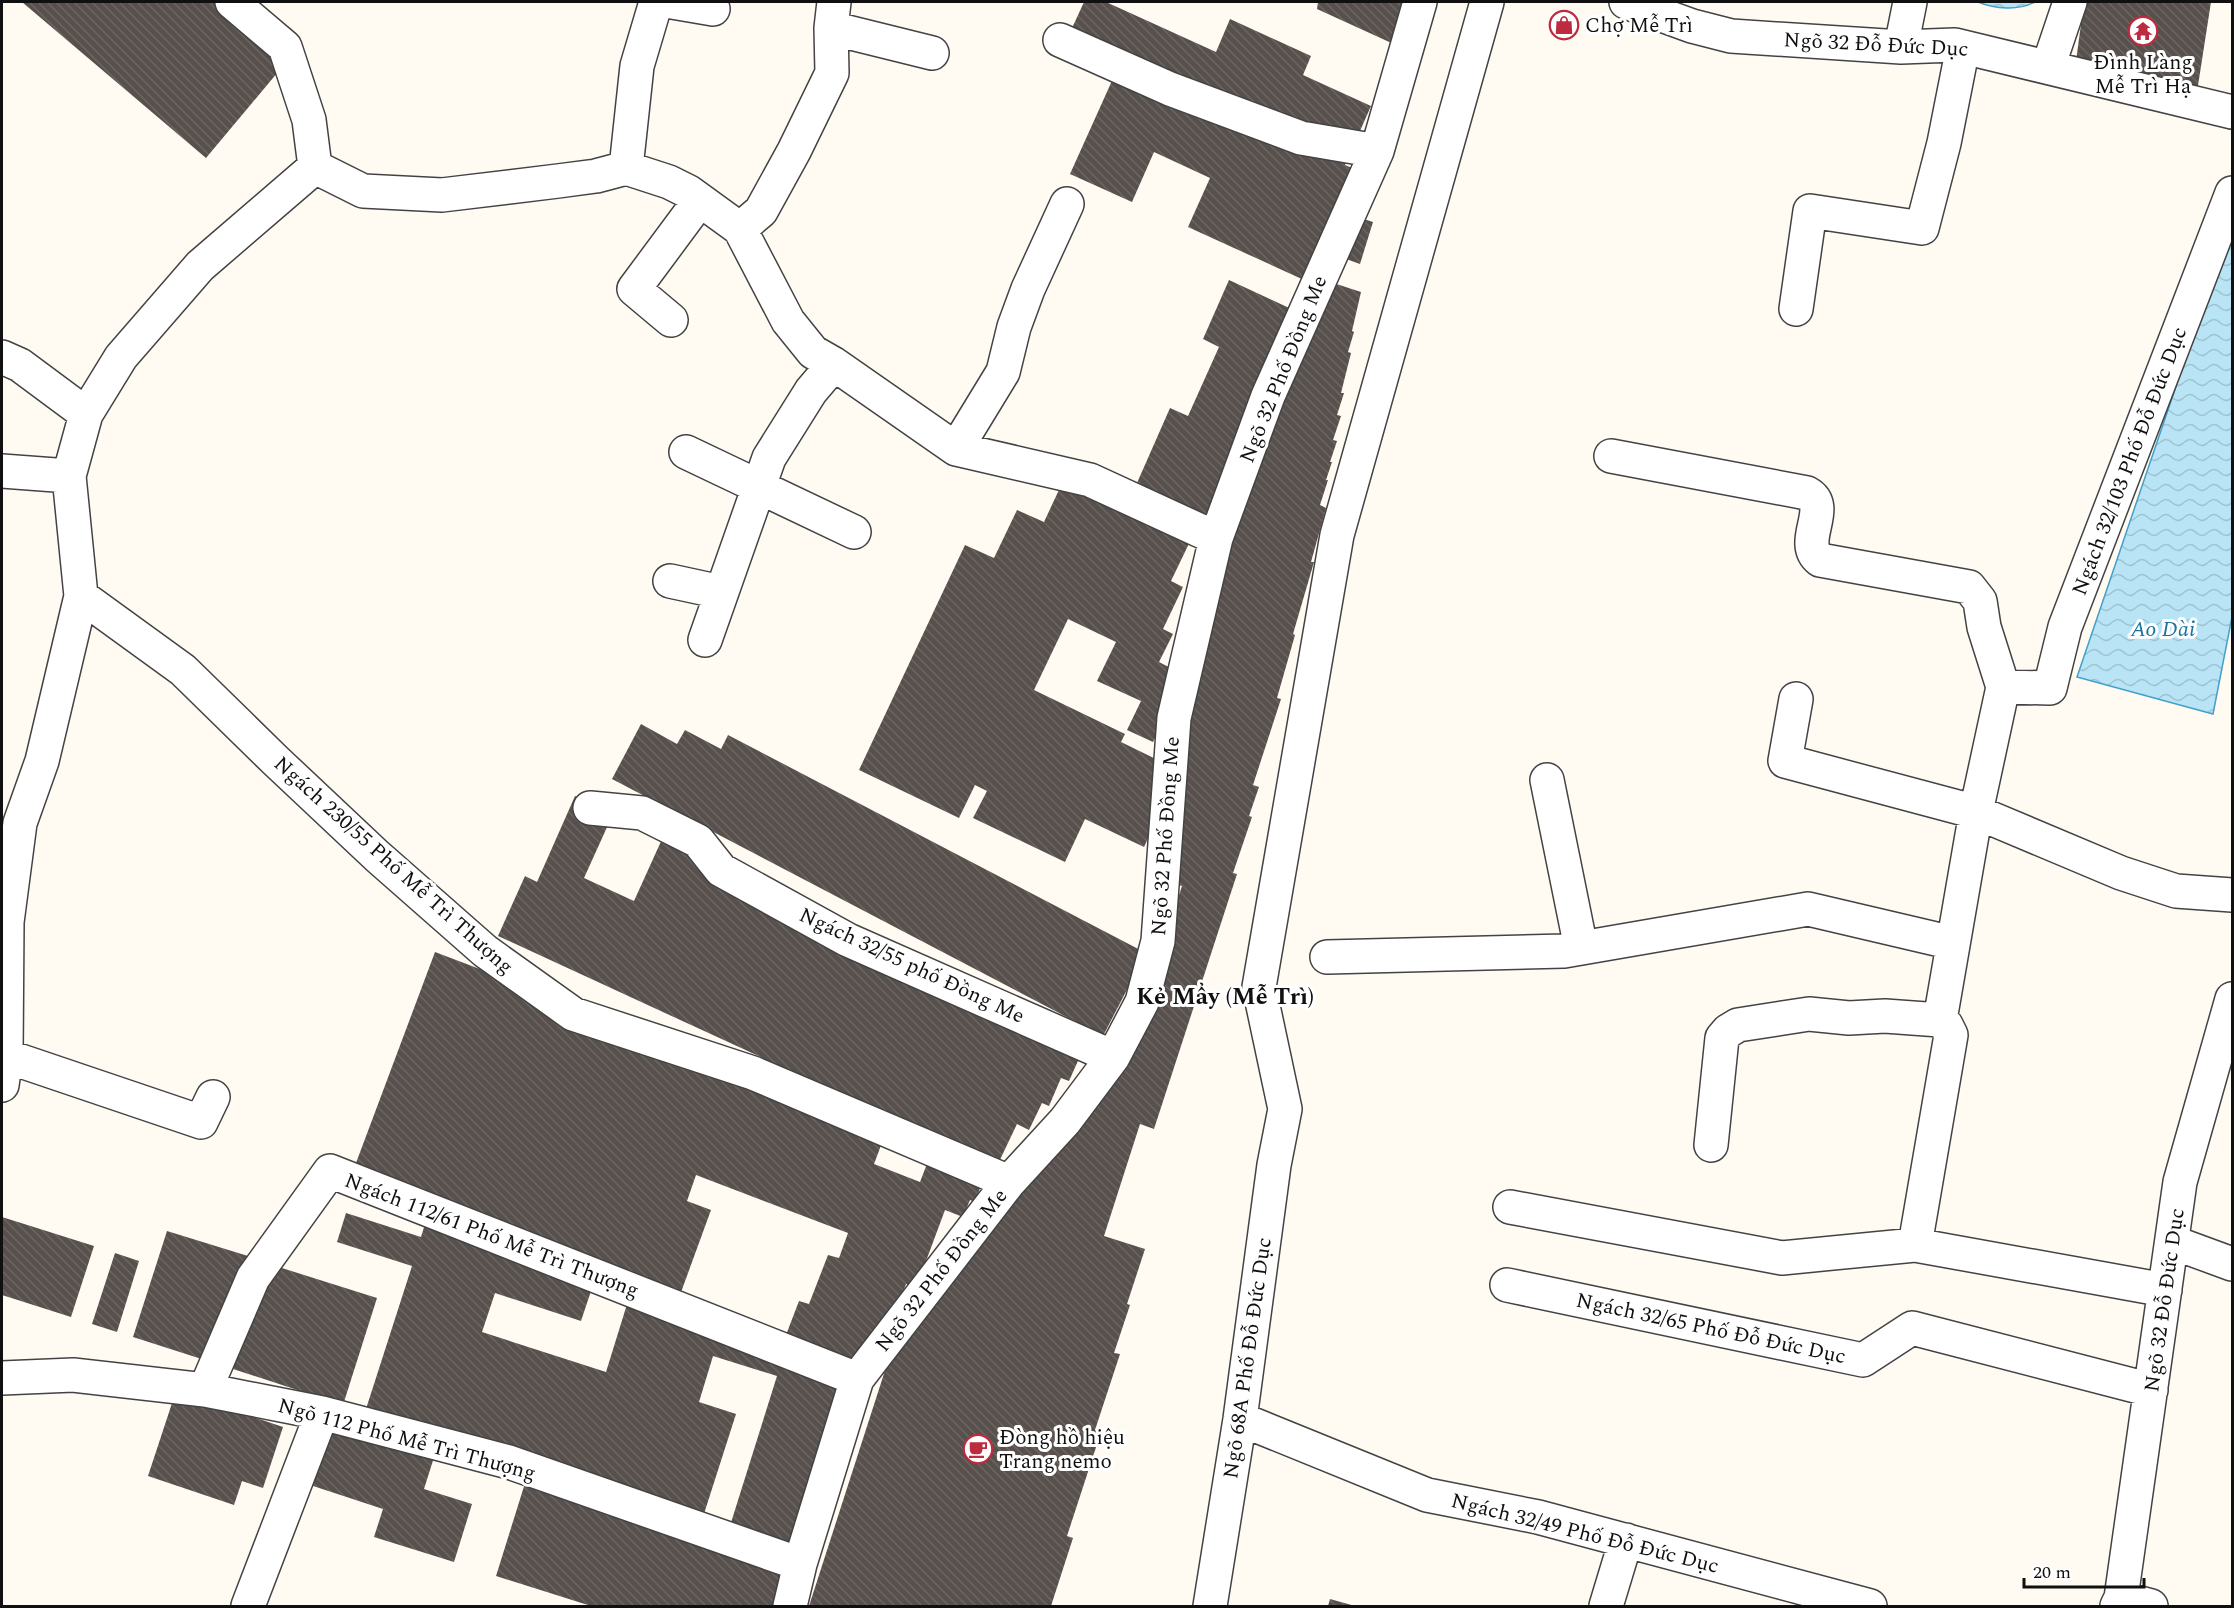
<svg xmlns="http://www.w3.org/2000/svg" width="2234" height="1608" font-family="Spectral,serif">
<defs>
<pattern id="water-waves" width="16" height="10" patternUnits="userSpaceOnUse" patternTransform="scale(1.5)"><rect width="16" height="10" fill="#b9e4f5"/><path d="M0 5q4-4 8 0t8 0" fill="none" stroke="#9ec3d1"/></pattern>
<pattern id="building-back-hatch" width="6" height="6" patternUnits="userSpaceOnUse" patternTransform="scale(1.5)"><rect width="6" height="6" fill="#58504c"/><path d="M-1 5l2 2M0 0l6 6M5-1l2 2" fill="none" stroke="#6b6561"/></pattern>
</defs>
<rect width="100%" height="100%" fill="#fffbf3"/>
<path fill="url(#water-waves)" stroke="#42a0ca" stroke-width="1.5" d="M1978,2h57c-17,9 -40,7 -57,0z
M2232,222v395l-19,97 -136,-37z"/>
<path fill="url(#building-back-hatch)" d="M22,2h198l68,58 -82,98z
M1084,2h22l110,50 14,-33 81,37 -8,19 68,31 -26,59 14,6 -44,114 -127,-58 22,-49 -56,-26 -22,50 -62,-28 50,-111 -53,-24z
M1318,2h88l-8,44 -81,-37z
M2084,2h127l-14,90 -121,-31z
M1348,214l25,8 -13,42 -25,-9z
M1321,279l40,13 -9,39 2,1 -6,20 3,1 -10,40h3l-7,22 4,1 -8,24 4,1 -7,21h2l-6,18h2l-8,25 6,3 -15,54h3l-21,72 2,1 -18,63 4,1 -28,86 6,2 -10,29 3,1 -19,56 4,1 -83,255 -14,-5 -36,112 41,13 -18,55 3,1 -16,48 6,1 -25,76 6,2 -34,104 6,2 -22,68h-242l92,-285 149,-191 10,-32 16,5 78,-130 28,-87 -19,-6 32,-242z
M1229,280l73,34 -95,212 -74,-34 37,-84 18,8 31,-69 -16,-8z
M1065,477l130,54 -24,50 12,6 -20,42 10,5 -14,28 23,12 -15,40 -14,28 -26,-12 14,-29 -44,-20 19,-39 -48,-23 -34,71 91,44 -4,8 45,22v36l-22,47 -59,-28 -20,43 -92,-44 14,-27 -12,-6 -16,33 -100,-48 106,-225 29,13 23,-48 27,12z
M641,724l36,20 8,-14 36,19 7,-14 418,218 -43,83 -491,-257z
M575,796l38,18 -29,64 50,23 29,-64 427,197 -21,47 -8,-3 -12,28 -7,-3 -13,27 -12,-6 -20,42 -499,-230 27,-60 12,6z
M435,952l454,172 -15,40 46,18 15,-39 54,20 -14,39 -5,-2 -7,17 -18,-7 -29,78 -10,-4 -19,50 -21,31 -80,-30 13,-34 10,3 19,-49 11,3 9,-25 -152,-58 -9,26 24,9 -31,85 -327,-124z
M346,1213l75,24 4,-13 170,55 -14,42 -86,-28 -13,39 124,40 22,-71 223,83 -53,166 -69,-21 48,-153 -64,-20 -14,46 37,12 -34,106 -337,-108 47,-146 -75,-24z
M2,1217l92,29 -23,71 -69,-22z
M167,1231l81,25 -34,107 -81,-26z
M115,1253l24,8 -22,71 -25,-8z
M266,1263l111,35 -34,107 -110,-36z
M176,1391l107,36 -20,61 -21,-7 -8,24 -86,-29z
M322,1414l114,37 -12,38 48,15 -18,58 -80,-25 9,-28 -82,-27z
M526,1480l271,87 -12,39h-194l-95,-30z
M1330,1599l25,7h-27z"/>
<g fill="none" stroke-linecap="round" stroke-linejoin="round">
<g stroke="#434343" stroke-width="36">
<path id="minor" d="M232,2l53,45 24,73 6,47
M672,2l41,7
M1626,2l66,24 39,10 170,11 54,-2 277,67
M831,28l101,25
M1060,40l110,49 131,49 76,13
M1901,47l9,-45
M2048,67l22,-65
M315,167l48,24 79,4 116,-14 38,-5 30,-8 43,14 20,10 51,37 48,92 25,31 21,12 122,85 134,31 126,58
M626,168l11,-102 19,-64
M740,229l21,-18 33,-60 38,-78 -1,-45 3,-26
M1796,309l14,-98 112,17 22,-85 19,-96
M671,320l-37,-31 66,-89
M2,357l18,8 66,49
M956,449l47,-77 11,-45 14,-38 39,-85
M686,452l168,80
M1611,456l196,37c26,14 -10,49 13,67l149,27 11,14 4,26 19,60 -27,125 -36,208
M2,471l67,5
M670,581l51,11
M81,596l102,74 93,91 101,95 108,95 88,63 180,59 256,109
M705,640l64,-182 42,-67 23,-27
M2003,687l47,1 15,-61 167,-434
M1796,699l-11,62 191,51 145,61 55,18 56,4
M1547,780l34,168
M590,808l52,5 56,28 23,29 127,70 265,117
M1327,957l237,-6 244,-42 145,34
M6,1056l195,66 12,-25
M2,1085l4,-29 1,-134 13,-99 22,-62 39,-165 -12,-120 17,-62 35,-57 79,-91 115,-99
M1711,1145l11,-107 6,-7 10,-6 71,-11 40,4 36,-2 55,4
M1510,1207l272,51 133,-13 250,45
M2172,1242l60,22
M1915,1245l36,-210 -5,-10 -6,-5
M1507,1285l356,75 49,-32 239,62
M2,1378l71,-3 132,15 117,23 187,49 291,102
M205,1390l48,-112 77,-107 527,208
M1240,1419l187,76 111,22 332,89
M2121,1598l30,8
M248,1606l74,-193
M790,1606l10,-42 57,-185 152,-197 56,-61 48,-64 29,-55 16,-61 16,-223 42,-180 52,-142 109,-245 43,-149
M1210,1606l30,-187 34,-254 11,-56 -26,-122 78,-452 150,-533
M1606,1606l20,-66
M2117,1606l4,-8 59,-416 52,-183"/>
</g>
<use href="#minor" stroke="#fff" stroke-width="33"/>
</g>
<defs>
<g id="shop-ring" transform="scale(1.5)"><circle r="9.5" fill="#fff" stroke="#bd2b3f" stroke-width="1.5"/><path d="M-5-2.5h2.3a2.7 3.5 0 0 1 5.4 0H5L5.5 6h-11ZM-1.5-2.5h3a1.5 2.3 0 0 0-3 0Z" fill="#bd2b3f"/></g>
<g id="temple-ring" transform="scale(1.5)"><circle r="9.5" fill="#fff" stroke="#bd2b3f" stroke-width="1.5"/><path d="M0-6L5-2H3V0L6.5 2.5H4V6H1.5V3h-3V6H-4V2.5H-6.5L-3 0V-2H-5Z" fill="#bd2b3f"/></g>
<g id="cafe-ring" transform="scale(1.5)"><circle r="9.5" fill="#fff" stroke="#bd2b3f" stroke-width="1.5"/><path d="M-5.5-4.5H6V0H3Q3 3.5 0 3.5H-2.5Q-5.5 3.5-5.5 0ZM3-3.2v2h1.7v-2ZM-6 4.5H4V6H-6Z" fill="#bd2b3f"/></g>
</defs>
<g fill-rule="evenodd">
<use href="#shop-ring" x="1564" y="25"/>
<use href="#temple-ring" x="2143" y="31"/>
<use href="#cafe-ring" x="978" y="1449"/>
</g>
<g text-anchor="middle" stroke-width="6" stroke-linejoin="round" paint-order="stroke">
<g font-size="21" fill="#101010" stroke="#fff" text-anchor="start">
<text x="1585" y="32">Chợ Mễ Trì</text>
<text x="2143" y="69" text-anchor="middle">Đình Làng<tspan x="2143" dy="24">Mễ Trì Hạ</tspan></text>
<text x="999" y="1444">Đòng hồ hiệu<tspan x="999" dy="24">Trang nemo</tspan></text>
</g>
<g font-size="21" fill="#101010" stroke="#fff">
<text transform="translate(1876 44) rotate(3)" y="7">Ngõ 32 Đỗ Đức Dục</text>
<text transform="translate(1283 369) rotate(-68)" y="7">Ngõ 32 Phố Đồng Me</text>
<text transform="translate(2129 461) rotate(-69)" y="7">Ngách 32/103 Phố Đỗ Đức Dục</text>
<text transform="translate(1165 836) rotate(-86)" y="7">Ngõ 32 Phố Đồng Me</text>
<text transform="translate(394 865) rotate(42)" y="7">Ngách 230/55 Phố Mễ Trì Thượng</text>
<text transform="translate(912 965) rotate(25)" y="7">Ngách 32/55 phố Đồng Me</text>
<text transform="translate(492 1235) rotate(21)" y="7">Ngách 112/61 Phố Mễ Trì Thượng</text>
<text transform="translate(941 1270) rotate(-52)" y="7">Ngõ 32 Phố Đồng Me</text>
<text transform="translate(2164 1300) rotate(-82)" y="7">Ngõ 32 Đỗ Đức Dục</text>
<text transform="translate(1711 1328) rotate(12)" y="7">Ngách 32/65 Phố Đỗ Đức Dục</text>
<text transform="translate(1247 1358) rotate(-82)" y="7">Ngõ 68A Phố Đỗ Đức Dục</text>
<text transform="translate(407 1439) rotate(15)" y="7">Ngõ 112 Phố Mễ Trì Thượng</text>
<text transform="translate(1585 1533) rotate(14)" y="7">Ngách 32/49 Phố Đỗ Đức Dục</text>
</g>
<g font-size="22" font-style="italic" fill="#1b729f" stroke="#fff">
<text x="2163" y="636">Ao Dài</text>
</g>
<g font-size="24" font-weight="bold" fill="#101010" stroke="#fff">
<text x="1225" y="1004">Kẻ Mẩy (Mễ Trì)</text>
</g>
</g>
<rect width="2234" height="1608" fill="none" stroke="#101010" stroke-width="6"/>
<path d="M2024 1578v9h120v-9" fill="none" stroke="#101010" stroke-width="3"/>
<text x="2033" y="1578" font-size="18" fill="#101010" stroke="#ffffff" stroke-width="4.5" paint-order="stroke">20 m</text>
</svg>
